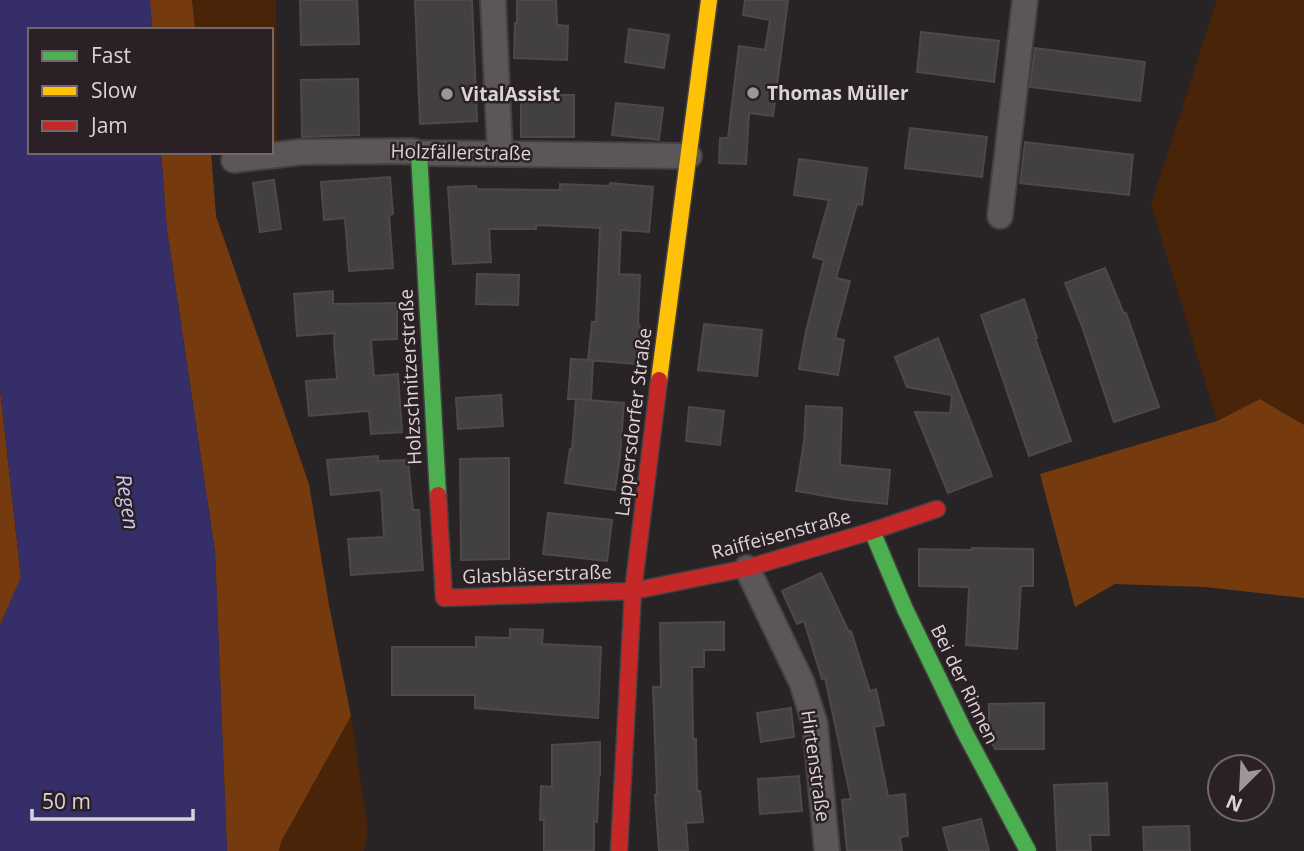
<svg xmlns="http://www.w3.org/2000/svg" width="1304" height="851" font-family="'Open Sans',sans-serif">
<rect width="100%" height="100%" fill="#282325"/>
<path fill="#492409" d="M192,0h84l1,148h-6v-118h-76z
M1217,0h87v425l-44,-26 -43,22 -66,-217z
M351,716l17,115 -4,20h-85l2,-9z"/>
<path fill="#753b0f" d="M150,0h42l3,30h-43z
M161,152h50l5,64 93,268 20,121 22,111 -70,126 -2,9h-52l-12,-299 -48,-322z
M0,389l21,189 -21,47z
M1260,399l44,26v173l-99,-11 -90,-3 -40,23 -35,-133 177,-53z"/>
<path fill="#362e68" d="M0,0h150l2,30h-122v122h131l6,78 48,322 12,299h-227v-226l21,-48 -21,-188z"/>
<path fill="#434042" stroke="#4c484b" stroke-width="2" d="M300,0h57l2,44 -58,1z
M415,0h57l5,121 -57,3z
M517,0h39l1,25 11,1 -1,34 -53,-2 1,-35h2z
M745,0h43l-15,116 -24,-3 -3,51 -27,-1 1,-25h8l11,-92 26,4 5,-30 -27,-5z
M629,29l40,6 -5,33 -39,-6z
M921,32l78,9 -5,41 -77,-10z
M1035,48l110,14 -5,39 -110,-14z
M358,79l1,56 -57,2 -1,-57z
M521,95h53v42h-53z
M616,103l47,5 -4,32 -47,-5z
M910,128l77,9 -5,40 -77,-9z
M1025,142l108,13 -4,40 -109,-12z
M799,159l68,9 -5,37 -5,-1 -21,74 14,3 -15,57 9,2 -6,35 -39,-6 7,-38 18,-71 -11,-3 16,-57 -35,-5z
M390,177l3,37 -4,1 4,53 -44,3 -4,-53 -21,2 -3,-38z
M274,180l7,49 -21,3 -7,-49z
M610,183l43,4 -4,45 -28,-2 -2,44 21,1 -2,50 2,1 -3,38 -49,-4 4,-38h4l4,-94 -64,-3v4h-47l2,33 -38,2 -5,-77 28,-1v3l84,1v-6l50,2z
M1105,268l19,46 2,-1 33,94 -45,15 -31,-93 -18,-46z
M477,274l42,1 -1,30 -42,-1z
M333,291v13l64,-1v36l-26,1 3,36 24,-2 4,58 -31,2 -2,-23 -60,5 -3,-35 31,-2 -3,-38 1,-8 -38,3 -3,-42z
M1024,299l13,39h-2l36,103 -42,15 -48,-141z
M704,324l58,6 -5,46 -59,-6z
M938,338l54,138 -44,17 -33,-81 35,1 2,-18 -45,-8 -12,-30z
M571,359l22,1 -2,40 -15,-1 48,4 -4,53 -5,34 -50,-7 5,-34h2l4,-50h-8z
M501,395l2,31 -45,3 -2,-31z
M806,406l36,2 -2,57 50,5 -3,34 -38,-4 -53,-9 8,-49z
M689,407l35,4 -4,34 -34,-4z
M378,456v5l30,-1 5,50h6l4,60 -72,5 -3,-36 36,-2 -3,-47 -50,5 -4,-35z
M509,458v101l-48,1 -1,-101z
M548,513l64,7 -5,41 -64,-7z
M972,548l61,1v37h-12l-4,63 -51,-4 3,-58 -50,-1v-37l53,1z
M821,573l28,59 2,-1 19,60 6,-2 8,36 -10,2 14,69 17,-2 3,42 -8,1 2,14h-55l-5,-51 9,-1 -26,-121 -3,1 -18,-58 -7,3 -15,-33z
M724,622v28h-20v17h-12l1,72h3l1,52h3l3,31 -17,1 2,28h-29l-4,-56 2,-1 -4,-107h8l-1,-64z
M510,629l33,1 -1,14 59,3 -3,71 -123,-10v-13h-83v-48h84v-10l34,1z
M1044,703v46h-49l-6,-12v-33z
M791,708l3,29 -33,5 -4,-29z
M600,742v33h-1l-2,47 -3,-1v30h-50v-31h-4l1,-34 11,1v-42z
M799,776l3,35 -42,3 -2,-35z
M1107,783l2,52h-19l1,16h-34l-3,-66z
M981,819l8,32h-40l-6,-23z
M1189,826l1,25h-46l-1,-24z"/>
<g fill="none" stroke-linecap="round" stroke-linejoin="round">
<g stroke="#454142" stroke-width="28">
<path id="street" d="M493,0l7,153
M234,160l67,-8 111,-1 7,2 270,3
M1000,216l25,-216
M747,568l55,115 13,41 12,127"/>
</g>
<g stroke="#454142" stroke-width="19">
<path id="fast" d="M419,153l19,342
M872,531l33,78 59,122 64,120"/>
</g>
<g stroke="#454142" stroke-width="19">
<path id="slow" d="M659,380l50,-380"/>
</g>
<g stroke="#454142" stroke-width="19">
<path id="jam" d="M438,495l6,103 189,-7 114,-23 125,-37 65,-22
M619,851l14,-260 26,-211"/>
</g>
<use href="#street" stroke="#5b5658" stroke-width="24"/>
<use href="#fast" stroke="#4caf50" stroke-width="16"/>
<use href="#slow" stroke="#ffc107" stroke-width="16"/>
<use href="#jam" stroke="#c62828" stroke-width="16"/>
</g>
<g fill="#9c9699" stroke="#2b2025" stroke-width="2.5">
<circle cx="753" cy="93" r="7"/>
<circle cx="447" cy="94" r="7"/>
</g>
<g text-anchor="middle" stroke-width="5" stroke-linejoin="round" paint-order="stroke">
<g font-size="19" font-weight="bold" fill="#dbd4d7" stroke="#2b2025" text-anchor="start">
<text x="767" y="100">Thomas Müller</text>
<text x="461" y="101">VitalAssist</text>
</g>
<g font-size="19" fill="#dbd4d7" stroke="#2b2025">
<text transform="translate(461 152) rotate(1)" y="7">Holzfällerstraße</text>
<text transform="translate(410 377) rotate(-93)" y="7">Holzschnitzerstraße</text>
<text transform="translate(633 422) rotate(-83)" y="7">Lappersdorfer Straße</text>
<text transform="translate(781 534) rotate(-15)" y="7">Raiffeisenstraße</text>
<text transform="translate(537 574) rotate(-2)" y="7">Glasbläserstraße</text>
<text transform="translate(965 684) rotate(64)" y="7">Bei der Rinnen</text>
<text transform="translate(816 766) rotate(82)" y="7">Hirtenstraße</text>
</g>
<g font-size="21" font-style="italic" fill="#c7c7ef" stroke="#2b2025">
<text transform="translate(127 502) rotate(81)" y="7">Regen</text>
</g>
</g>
<rect x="28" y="28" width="245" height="126" fill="#2b2025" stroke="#71686c" stroke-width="2"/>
<rect x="42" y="51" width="35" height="10" fill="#4caf50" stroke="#71686c" stroke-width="2"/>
<text x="91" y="63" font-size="21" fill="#dbd4d7">Fast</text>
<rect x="42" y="86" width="35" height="10" fill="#ffc107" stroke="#71686c" stroke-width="2"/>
<text x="91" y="98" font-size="21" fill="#dbd4d7">Slow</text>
<rect x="42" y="121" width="35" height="10" fill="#c62828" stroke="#71686c" stroke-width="2"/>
<text x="91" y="133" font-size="21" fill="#dbd4d7">Jam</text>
<g transform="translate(1241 788) rotate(204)"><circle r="33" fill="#2b2025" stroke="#71686c" stroke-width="2"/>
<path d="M0-5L12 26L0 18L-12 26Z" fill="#9c9699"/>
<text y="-10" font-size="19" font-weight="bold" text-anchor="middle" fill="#dbd4d7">N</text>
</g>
<path d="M32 809v10h161v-10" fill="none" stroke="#dbd4d7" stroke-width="3.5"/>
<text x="42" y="809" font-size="21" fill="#dbd4d7" stroke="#2b2025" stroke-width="5" paint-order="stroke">50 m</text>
</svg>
